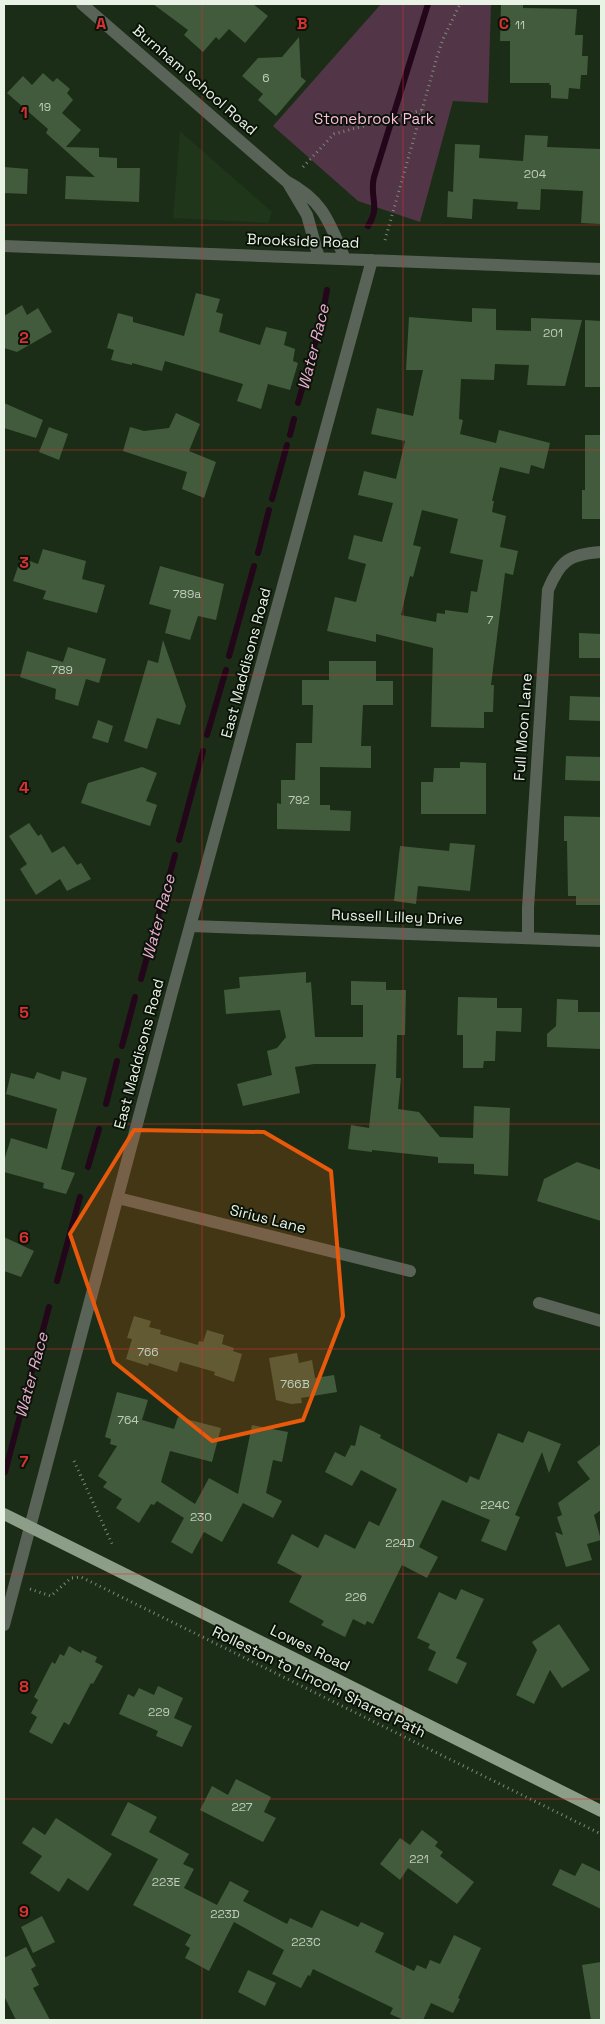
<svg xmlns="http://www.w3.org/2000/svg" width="605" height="2024" font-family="'Space Grotesk',sans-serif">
<rect width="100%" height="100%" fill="#1b2d17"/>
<path fill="#1f361a" d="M180,131l92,81 -4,11 -95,-5z"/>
<path fill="#523546" d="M381,4h110l-3,99 -35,-2 -33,121 -62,-21 -85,-75z"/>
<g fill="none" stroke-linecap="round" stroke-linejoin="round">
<path stroke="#230619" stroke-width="6" d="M368,226c13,-20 1,-28 6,-49l54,-173
M298,403l23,-80 6,-33
M290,435l4,-16
M272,499l15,-54
M258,553l11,-43
M229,656l25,-90
M207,735l19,-65
M179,840l24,-89
M141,979l34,-124
M122,1046l13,-49
M106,1104l11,-43
M88,1167l11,-38
M57,1281l23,-84
M5,1472l44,-165"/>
</g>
<path fill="#425b3c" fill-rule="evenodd" d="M153,4h100l15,12 -23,27 -16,-14 -10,11 -3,-3 -13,15 -19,-17 4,-5z
M501,4h22v4l54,1 -2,26h8l-1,21h6l-1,19h-6l-1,14 -11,-1 -1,11 -17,-1v-13h-2l1,-2h-40v-42h-10z
M299,37l2,40 5,4 -30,35 -18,-16 5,-6 -21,-18 16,-18 24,-1z
M43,73l10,9 4,-4 13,11 -3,4 6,7 -11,13 19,17 -15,17 33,1v9l18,1v10h23l-1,34 -74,-3 1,-23 29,1 -49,-44 2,-4 -41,-36 16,-17 9,9z
M525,135l23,1 -1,11 54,2v75l-20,-1 2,-32 -42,-2 -1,21 -23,-1 1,-7 -45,-3 -1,20 -25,-2 1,-26 5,1 2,-48 25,1 -1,13 44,3z
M4,167l24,2 -1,25 -23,-1z
M196,293l24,6 -4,13 7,2 -4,18 41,13 6,-18 21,5 -3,13 11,4 -2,12 5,2 -8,27 -22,-6 -7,25 -24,-8 6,-17 -78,-23 -3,10 -30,-8v2l-21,-5 3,-10 -7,-2 11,-35 15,4v5l51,14z
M22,305l5,10 11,-7 14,24 -35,20 -13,-4v-32z
M472,308l24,1v21l35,1v-13l51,2 -17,66 -38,-1 2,-20 -34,-1 -1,16 -33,-1 -2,40 4,1 -3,14 36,9 3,-13 51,13 -6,26 -13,-4 -2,9 -29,-7 -8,34h2l-2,11 14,4 -6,31 18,4 -5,24 -8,-2 -14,112h3l-1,27h-9v16l-53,-1 2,-79 -57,-14v8l-49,-11 8,-34 21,5 10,-38 -18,-5 6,-24 28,7 11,-39 -35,-8 6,-24 32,8 9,-38 -34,-7 6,-26 36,8 10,-46h-17l3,-53 63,5zM422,510l36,9 -8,34 33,7 -6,32 -6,-1 -3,22 -23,-3v4l-8,-1 -1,9 -35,-7 9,-39 3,1 8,-30 -8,-2z
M585,320l16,1v66h-16z
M4,403l39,17 -7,18 -32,-10z
M176,413l24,11 -11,27 27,11 -12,36 -22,-9 5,-17 -64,-21 7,-24 14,4 25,-3z
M49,427l19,7 -9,26 -20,-8z
M585,435h16v84h-19v-29h3z
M43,549l43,12 -4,18 23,6 -8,28 -54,-14 3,-8 -33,-10 8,-23 17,6z
M160,566l64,18 -8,36 -18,-4 -8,24 -25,-7 6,-23 -22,-6z
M579,633l22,1v24h-22z
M163,640l23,66 -6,19 -23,-7 -10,31 -23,-8 24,-81 10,3z
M68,647l38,12 -7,24 -13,-4 -8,27 -23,-7 1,-10 -36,-12 7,-26 36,11z
M329,661h47v20h17v24h-30l-2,41h10v22l-51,-1v38h10v5l21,1 -1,20 -73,-2v-26l4,1v-24h14l1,-37h16l1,-38h-11v-25h27z
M570,696l31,1v24l-32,-1z
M98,720l15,6 -5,17 -16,-5z
M566,756l35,1v24l-36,-1z
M460,762l26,1v51h-65v-32h12l1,-14h26z
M142,767l15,6 -11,28 11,4 -7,21 -69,-23 7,-20z
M564,816l37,1v88h-25v-9h-8l-1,-55h-3z
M29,823l9,13 3,-2 11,19 12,-7 13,19 4,-2 10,16 -24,12 -7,-12 -24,16 -16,-26 7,-5 -18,-28z
M450,843l25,2 -5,46 -52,-5 -2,18 -22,-3 6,-55 49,5z
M306,972v11l5,-1 4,55h48v-32h-12v-24l35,1v8h20l-1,45h-8l-1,43h5l-3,31 21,3 21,25 33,1 1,-32 36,2 -2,68 -34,-2v-10l-36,-1v-6l-66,-7v2l-24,-3 3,-24 18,3 7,-64h-62l-19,3 5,26 -57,13 -6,-22 35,-9 -5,-24 10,-3 9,-11 -6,-27 -54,4 -2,-24 16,-2 -1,-11z
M458,997l39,1v10h25l-1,24 -25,-1 -1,30h-11l-1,7h-20v-33h-6z
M557,999l21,1v12h23v37l-54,-2v-13l9,-8z
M62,1071l25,7 -26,91 14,4 -9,21 -23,-6 1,-5 -40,-11v-11l7,-23 36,11 10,-40 -51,-15 5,-21 23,6 3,-7 23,8z
M577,1162l24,8v51l-64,-20 7,-22z
M4,1237l30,14 -13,26 -17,-6z
M134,1316l17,5 -2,6 12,3 -1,4 38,11 1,-4 4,1 4,-12 17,5 -2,9 12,4 -1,3 9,3 -8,28 -20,-7 1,-3 -35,-10 -3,10 -28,-9 -1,3 -22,-7 6,-20 -5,-1z
M297,1353l2,10 13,-3 3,18 19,-3 3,17 -36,6 1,5 -11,1 -15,-4 -7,-42z
M117,1392l31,8 -6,20 32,9 4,-12 43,11 -9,34 -42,-11 -9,31 34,22 14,-26 29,16 14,-69 36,7 -6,30 -9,-2 -7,33 16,8 -9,17 -30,-15 -21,39 -18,-10 -12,22 -21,-12 13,-24 -27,-17 -3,4 -3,-1 -12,19 -23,-15 6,-9 -19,-12 4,-5 -9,-6 19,-30 -7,-2 1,-5 -6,-2z
M360,1425l21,10 -1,3 87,45 3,-7 9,4 19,-47 25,10 5,-12 33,13 -12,29 -7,-21 -27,63 5,2 -14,34 -25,-10 9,-21 -48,-20 -23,47 19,10 -11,21 -25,-13 -29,59 -6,-3 -2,4 -12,-6 -8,18 -24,-12 3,-4 -35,-19 13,-26 -25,-13 15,-29 26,14 7,-14 30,15 14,-28 10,5 18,-37 -36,-19 -9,16 -27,-14 10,-20 10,5 6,-12 4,1z
M601,1444v66l-7,5 7,25 -14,4 5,16 -26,7 -11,-35 8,3 -6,-18 5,-2 -4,-12 32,-24 -13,-17z
M461,1589l23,10 -28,59 11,5 -10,21 -29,-14 8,-18 -8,-4 2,-4 -13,-6 22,-46 17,8z
M559,1624l31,46 -28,18 -12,-18 -16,34 -18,-9 21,-45 -5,-8z
M69,1646l12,7 1,-3 15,7 -2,5 8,4 -10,18 -2,-1 -22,42 -5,-3 -12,22 -23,-12 8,-15 -6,-4 7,-13 -4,-3 18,-35 3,2 5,-10 4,2z
M158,1686l25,12 -9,20 18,8 -10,21 -26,-11 2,-5 -39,-17 9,-20 6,3 5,-9 15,7z
M236,1779l35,18 -7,15 12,6 -13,24 -63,-32 12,-24 16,9z
M128,1802l29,15 -8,15 40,22 -6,10 11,5 -10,19 33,17 13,-24 19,10 -6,10 44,23 3,-6 22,10 9,-18 37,17 3,-5 23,11 -9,19 39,19 3,-6 9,4 4,-9 10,4 14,-29 27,13 -23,50 2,1 -7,14 -22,-10 -8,17h-19l-14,-6 3,-6 -80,-39 -3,7 -2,-1 -7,13 -29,-14 12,-24 -50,-28 -25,49 -24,-13 5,-10 -5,-3 6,-10 -58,-30 25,-46 -47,-24z
M56,1818l56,36 -24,37 -20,-13 -9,14 -29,-19 12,-17 -20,-13 11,-16 12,8z
M422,1830l16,12 -3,4 8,6 -3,4 34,26 -17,22 -49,-36 -8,12 -20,-16 20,-26 10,7z
M582,1863l19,9v37l-49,-24 8,-16 15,7z
M42,1916l13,26 -22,11 -12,-26z
M26,1947l10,19 -5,3 8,16 -6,3 17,32h-34l-12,-24v-38z
M601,1962v58h-10l-9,-55z
M248,1970l28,13 -11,23 -27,-14z"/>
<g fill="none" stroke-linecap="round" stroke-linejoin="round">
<path stroke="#7c8a78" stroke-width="3" stroke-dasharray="1 4" stroke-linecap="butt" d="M303,167l31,-33 88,-24
M385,240l52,-183 6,-18 17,-35
M74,1461l39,85
M30,1589l21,7 20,-18 10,-1 520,257"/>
<path stroke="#5a6358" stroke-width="12" d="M82,4l204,177c38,20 43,41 59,78
M288,183l19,32 12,43
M4,246l597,23
M191,926l410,15
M528,938v-30l20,-318c12,-29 21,-36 53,-38
M118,1198l292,73
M539,1303l62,18
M4,1625l167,-629 201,-736"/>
<path stroke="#8c9e88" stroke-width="12" d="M4,1514l597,297"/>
</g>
<path fill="#e8590c" fill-opacity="0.2" stroke="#e8590c" stroke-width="4" stroke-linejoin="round" d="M134,1130l130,2 67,39 12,145 -40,104 -91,21 -98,-79 -44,-128z"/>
<path fill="none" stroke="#d73231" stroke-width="1" stroke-opacity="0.55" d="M202,4v2016M403,4v2016M4,225h597M4,450h597M4,675h597M4,900h597M4,1124h597M4,1349h597M4,1574h597M4,1799h597"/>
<g text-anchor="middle" stroke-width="4" stroke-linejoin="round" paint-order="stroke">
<g font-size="12" fill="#becdbb">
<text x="520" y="29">11</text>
<text x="266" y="82">6</text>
<text x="45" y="111">19</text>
<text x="535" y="178">204</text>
<text x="553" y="337">201</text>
<text x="187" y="598">789a</text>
<text x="490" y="624">7</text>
<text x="62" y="674">789</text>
<text x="299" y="804">792</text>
<text x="148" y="1356">766</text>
<text x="295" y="1388">766B</text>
<text x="128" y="1424">764</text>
<text x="495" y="1509">224C</text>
<text x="201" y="1521">230</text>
<text x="400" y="1547">224D</text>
<text x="356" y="1601">226</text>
<text x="159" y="1716">229</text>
<text x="242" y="1811">227</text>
<text x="419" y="1863">221</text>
<text x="166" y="1886">223E</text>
<text x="225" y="1918">223D</text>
<text x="306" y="1946">223C</text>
</g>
<g font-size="15" fill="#e8f3e5" stroke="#0b1309">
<text transform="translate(195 80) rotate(41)" y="5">Burnham School Road</text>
<text transform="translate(303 241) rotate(2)" y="5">Brookside Road</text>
<text transform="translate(246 663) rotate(-75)" y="5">East Maddisons Road</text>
<text transform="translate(523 727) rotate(-86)" y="5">Full Moon Lane</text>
<text transform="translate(397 917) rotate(2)" y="5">Russell Lilley Drive</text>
<text transform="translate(139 1054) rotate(-75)" y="5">East Maddisons Road</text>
<text transform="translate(268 1219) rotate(14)" y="5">Sirius Lane</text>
<text transform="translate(310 1648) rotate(26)" y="5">Lowes Road</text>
<text transform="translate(319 1682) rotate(26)" y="5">Rolleston to Lincoln Shared Path</text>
</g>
<g font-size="15" fill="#febde2" stroke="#0b1309">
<text x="374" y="124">Stonebrook Park</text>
</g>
<g font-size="16" font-style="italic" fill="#ecacd1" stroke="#0b1309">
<text transform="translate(313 347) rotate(-76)" y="6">Water Race</text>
<text transform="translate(158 917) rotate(-75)" y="6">Water Race</text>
<text transform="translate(31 1375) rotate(-75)" y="6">Water Race</text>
</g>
</g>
<g font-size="16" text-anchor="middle" font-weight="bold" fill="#d73231" stroke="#0b1309" stroke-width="4" stroke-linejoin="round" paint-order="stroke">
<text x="101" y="29">A</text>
<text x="302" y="29">B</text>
<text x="504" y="29">C</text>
<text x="24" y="118">1</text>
<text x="24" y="343">2</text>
<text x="24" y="568">3</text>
<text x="24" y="793">4</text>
<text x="24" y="1018">5</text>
<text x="24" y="1243">6</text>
<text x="24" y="1467">7</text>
<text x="24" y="1692">8</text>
<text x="24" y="1917">9</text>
</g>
<rect width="605" height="2024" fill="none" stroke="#e8f3e5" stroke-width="10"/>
</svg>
